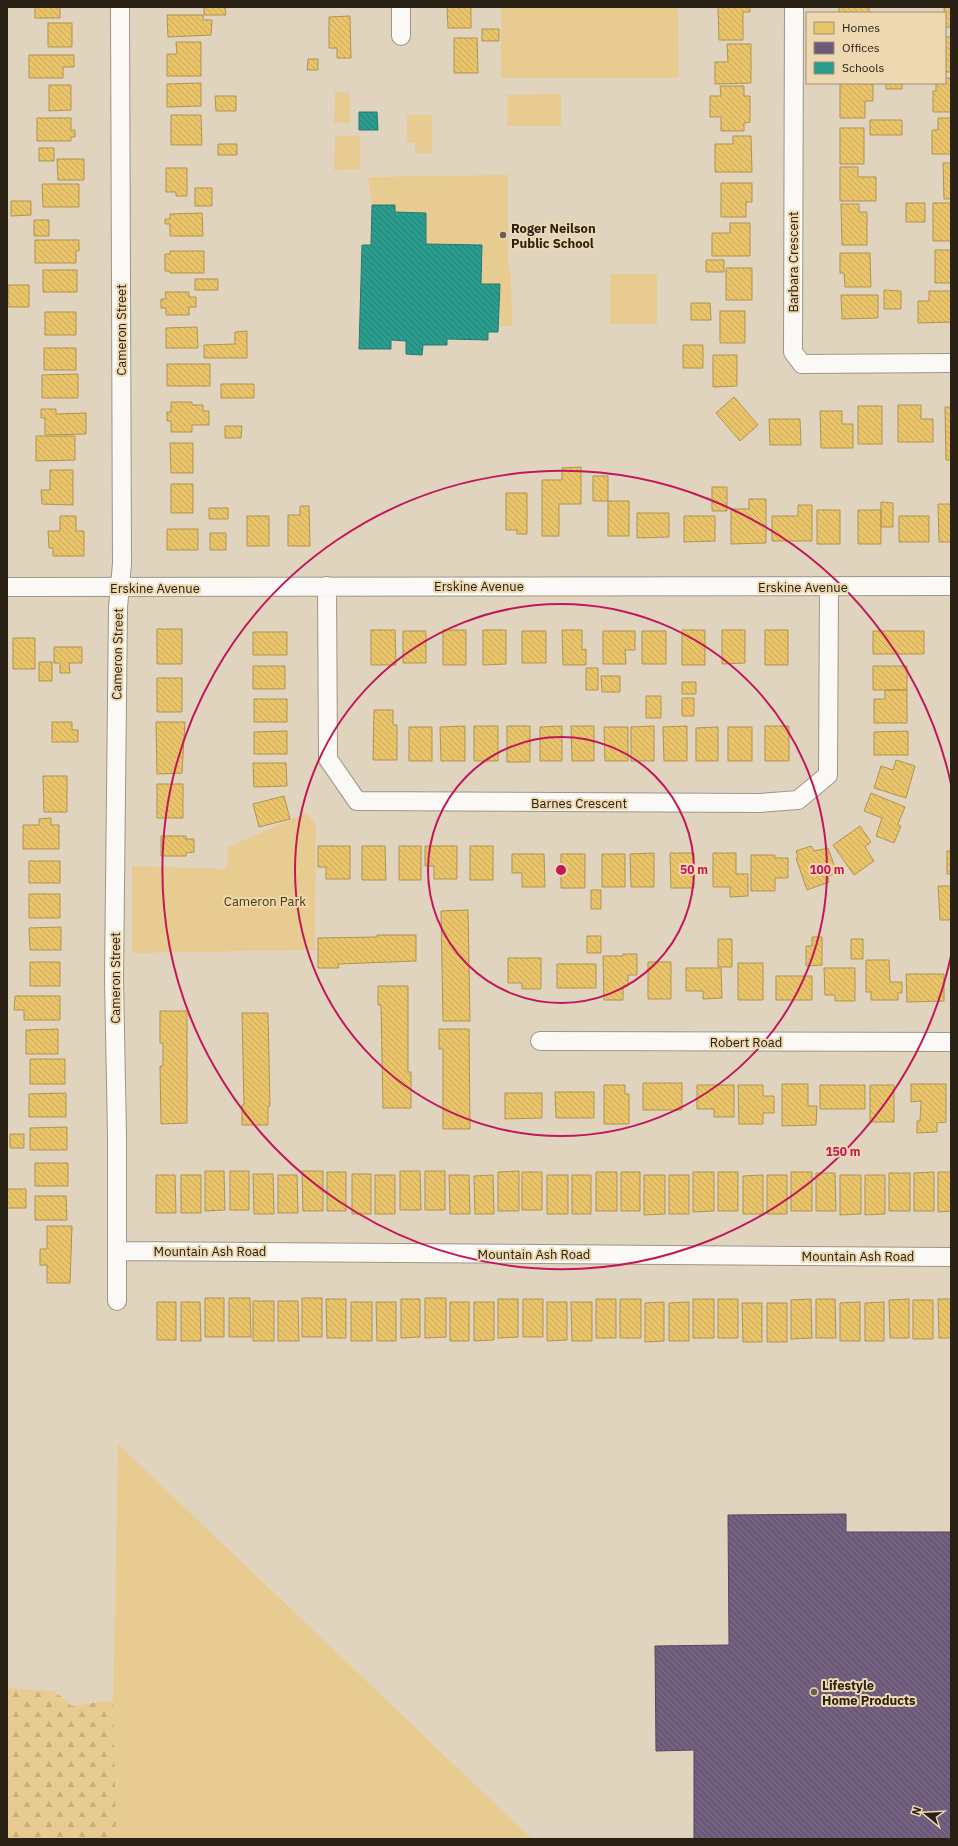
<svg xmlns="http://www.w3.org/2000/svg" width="958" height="1846" font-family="'IBM Plex Sans',sans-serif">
<defs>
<pattern id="forest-firs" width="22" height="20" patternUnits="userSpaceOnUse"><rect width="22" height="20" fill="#e8cb91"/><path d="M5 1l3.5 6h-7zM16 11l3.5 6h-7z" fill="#c7ae7c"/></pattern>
<pattern id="homes-back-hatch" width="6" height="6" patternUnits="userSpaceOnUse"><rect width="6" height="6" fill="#e9c46a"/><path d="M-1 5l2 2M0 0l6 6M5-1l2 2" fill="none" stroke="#c8a85b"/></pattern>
<pattern id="offices-back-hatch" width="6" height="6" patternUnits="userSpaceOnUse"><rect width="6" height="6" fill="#6d597a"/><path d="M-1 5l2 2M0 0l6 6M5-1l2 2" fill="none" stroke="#82728a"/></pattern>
<pattern id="schools-back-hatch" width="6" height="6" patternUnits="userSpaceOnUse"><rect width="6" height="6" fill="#2a9d8f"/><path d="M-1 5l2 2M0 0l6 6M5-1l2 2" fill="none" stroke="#248074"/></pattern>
</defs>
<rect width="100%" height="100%" fill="#e0d4bf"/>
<path fill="#e8cb91" d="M501,7h177l1,71h-178z
M335,92l15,1v30h-16z
M561,94v32h-54v-31z
M407,115h25v38h-17v-10l-8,-1z
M335,136h25v33l-26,1z
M508,175v87l3,14 1,50h-13l1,-42h-19l1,-39 -56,-1v-31l-31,-1 -1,-7h-22l-4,-28z
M610,274h47v50h-47z
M306,813l10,11 -1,126 -183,3v-87l94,3 2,-22z
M118,1444l414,395h-422l6,-5 -3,-134z"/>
<path fill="url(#forest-firs)" d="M7,1688l47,3 18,15 41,-6 3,134 -6,5h-103z"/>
<path fill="url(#homes-back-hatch)" stroke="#af9350" d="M35,7h25v11h-25z
M204,7h21l1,8h-22z
M447,7h24v21h-23z
M718,7h32v5h-7v28h-24z
M839,7h30v6h-30z
M944,7h7v20h-6z
M167,15h36v5h9l-1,15 -43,2z
M350,16l1,42h-14v-10h-8v-31z
M48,23h24v24h-24z
M482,29h17v12h-17z
M945,37h6v35h-6z
M454,38h23l1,35h-24z
M176,42h25v34h-34v-22h10z
M727,44h24v39l-36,1v-22h13z
M29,55h45v12h-11v11h-34z
M308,59h10v11h-11z
M945,78h6v34h-18v-21h3v-8h9z
M201,83v23l-34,1v-23z
M840,83l33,1v17h-8v17h-25z
M886,83h16v6h-16z
M49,85h22v25l-22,1z
M720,86h24v10h6v26l-6,1v8h-23v-14h-11v-21h11z
M215,96h21v15h-20z
M171,115h30l1,30h-31z
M37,118h34v12h4v7h-4v4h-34z
M938,118h13v36h-19v-24h6z
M870,120h32v15h-32z
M840,128h24v36h-24z
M733,136h18l1,36h-37v-28h18z
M218,144h19v11h-19z
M39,148h15v13h-15z
M57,159h27v21h-26z
M943,163h8v36h-7z
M840,167h18v10h18v24h-36z
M166,168h21v28h-11v-4h-10z
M721,183h31v19h-6v15h-25z
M42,184h37v23h-36z
M195,188h17v18h-17z
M11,201h20v14l-20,1z
M906,203h19v19h-19z
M933,203h18v38h-18z
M841,204h18v8h8v33h-25z
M202,213l1,23h-33v-12h-5v-5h5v-5z
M34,220h15v16h-15z
M730,223h20v33h-38v-23h18z
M35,240h44v11h-3v12h-41z
M935,250h16v33h-16z
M170,251h34v22h-34v-2h-5v-17h5z
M840,253h30l1,34h-26l-1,-14h-4z
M706,260h18v12h-18z
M726,268h26v32h-26z
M43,270h34v22h-34z
M195,279h23v11h-23z
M8,285h21v22h-21z
M884,290l17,1v18h-17z
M929,291h22v31l-33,1v-22h11z
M165,292h24v5h7v10h-7v8h-23v-7h-5v-9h5z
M841,295h37v23l-36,1z
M691,303h19l1,17h-20z
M720,311h25v32h-25z
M45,312h31v23h-31z
M197,327l1,21h-32v-20z
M247,331v27h-43v-13l31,-1v-12z
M683,345h20v23h-20z
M44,348h32v22h-32z
M713,355h24v31l-24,1z
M167,364h43v22h-43z
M78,374v24h-36v-23z
M221,384h33v14h-33z
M734,397l24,28 -18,16 -24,-28z
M171,402h21v3h11v6h6v14h-17v7h-21v-11h-4v-9h4z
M898,405h23v14h12v23h-35z
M858,406h24v38h-24z
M945,407h6v53h-5z
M41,409h15v5l30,-1v21l-41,1v-17h-4z
M820,411h22v13h11v24h-32z
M769,419h31l1,26h-31z
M225,426h17l-1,12h-16z
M36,436h39v24l-39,1z
M170,443h23v30h-22z
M581,467v37h-22v32h-17v-56h20v-12z
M50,470h23v35l-31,-1 -1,-14h9z
M593,476h15v25h-15z
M171,484h22v29h-22z
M712,487h15v24h-15z
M506,493h21v41h-10v-4h-11z
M749,499h17v44l-35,1v-35h18z
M608,501h21v35h-21z
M881,502l12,1v24h-12z
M938,504h13v38h-12z
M798,505h14v36h-40v-25h26z
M300,506h9l1,40h-22v-31h12z
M209,508h19v11h-19z
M817,510h23v34h-23z
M858,510h23v34h-23z
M637,513h32v24l-32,1z
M60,516h16v15h8v25h-31v-8h-4l-1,-17h12z
M247,516h22v30h-22z
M684,516h31v25l-31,1z
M899,516h30v26h-30z
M167,529h31v21h-31z
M210,533h16v17h-16z
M157,629h25v35h-25z
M371,630h24l1,35h-25z
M443,630h23v35h-23z
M483,630h23v34l-23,1z
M562,630h20v20l4,-1v16h-23z
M682,630h23v35h-23z
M722,630h23v33l-23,1z
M765,630h23v35h-23z
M403,631h23v32h-23z
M522,631h24v32h-24z
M603,631h32v19h-10l1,14h-23z
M642,631h24v33h-24z
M873,631h51v23h-51z
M253,632h34v23h-34z
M13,638h22v31h-22z
M54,647h28v16h-13l1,10h-10v-10h-6z
M39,662h13v19h-13z
M253,666h32v23h-32z
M873,666h34v24h-34z
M586,668h12v22h-12z
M601,676h19v16h-18z
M157,678h25v34h-25z
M682,682h14v12h-14z
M885,690h22v33h-33v-24h11z
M646,696h15v22h-15z
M682,698h12v18h-12z
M254,699h33v23h-33z
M374,710h19v15h4v35h-24z
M52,722h20v8h6v12h-26z
M156,722h29l-3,51 -25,1z
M465,726v35h-24l-1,-34z
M474,726h24v35h-24z
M507,726h23v36h-23z
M562,726v35h-22v-34z
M571,726h23v35h-22z
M654,726v35h-23v-34z
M687,726v35h-23l-1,-34z
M765,726h24v35h-24z
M409,727h23v34h-23z
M604,727h24v34h-23z
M718,727v34h-22v-33z
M728,727h24v34h-24z
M287,731v23h-33v-22z
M908,731v24h-34v-23z
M896,760l19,6 -9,32 -32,-10 7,-22 12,4z
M253,763h33l1,23 -33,1z
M43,776h24v36h-23z
M157,784h26v34h-26z
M871,793l34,14 -7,17 3,2 -7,17 -18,-7 6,-18 -18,-7z
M284,796l6,23 -31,8 -6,-23z
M51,818v7h8v24h-36v-24h16v-6z
M860,826l11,16 -6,5 9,14 -20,14 -21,-30z
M161,836h25v3h8v13l-8,1v3h-25z
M318,846h32v33h-24v-12h-8z
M362,846h23l1,34h-24z
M399,846h22v34h-22z
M425,846h32v33h-23v-13h-9z
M470,846h23v34h-23z
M811,846l3,5 14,-3 9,25 -9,3 1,6 -22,8 -11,-32 2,-1 -2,-6z
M947,851h4v23h-4z
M654,853v34h-23l-1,-33z
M670,853h24v35h-23z
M713,853h23v21h12v22l-18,1v-10h-17z
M512,854h32l1,33h-23v-14h-10z
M561,854h24v34h-24z
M602,854h23v33h-23z
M751,855h24v3h13v20h-13v13h-24z
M29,861h31v22h-31z
M938,886h13v34h-11z
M591,890h10v19h-10z
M29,894h31v24h-31z
M468,910l2,111h-27l-2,-110z
M61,927v23h-31l-1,-22z
M377,935h39v26l-78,3 1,4h-21v-30l59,-1z
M587,936h14v17h-14z
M812,937h10v28l-16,1v-20h6z
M718,939h14v28h-14z
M851,939h12v20h-12z
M623,954h14v21h-9v11h-5v14h-19l-1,-44h20z
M508,958h33v31h-19v-6h-14z
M866,960h23l1,22h12v11h-4v7h-27v-8h-5z
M30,962h30v24h-30z
M648,962h23v37h-23z
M738,963h25v37h-25z
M557,964h39v24h-39z
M686,968h35l1,30 -19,1v-8h-17z
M824,968h31v33h-20v-6h-10z
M906,974h38v27l-37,1z
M776,976h36v24h-36z
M378,986h30v86h3v36h-28l-2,-103h-3z
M15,996h45v24h-36v-10h-10z
M160,1011h27v112l-26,1 -1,-58h3v-23h-3z
M242,1013h26l2,93h-2v19h-26v-20h2z
M58,1029v25h-32v-24z
M439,1029h30l1,100h-27v-80h-4z
M30,1059h35v25h-35z
M643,1083h39v27h-39z
M782,1084h26v22h9l-1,19 -34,1z
M911,1084h35v38l-9,1v9l-20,1v-12h3l1,-20 -10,1z
M604,1085h21v9h4v30h-25z
M697,1085h37v32h-20v-8h-17z
M738,1085h25v11h11v17h-11v11h-24z
M820,1085h45v24h-45z
M870,1085h24v37h-24z
M555,1092h39v26h-38z
M66,1093v24h-37v-23z
M505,1093h37v25l-37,1z
M67,1127v23h-37v-22z
M10,1134h14v14h-14z
M35,1163h33v23h-33z
M205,1171h19l1,39 -20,1z
M230,1171h19v39h-19z
M302,1171h21v40h-20z
M400,1171h20l1,39h-21z
M425,1171h20v39h-20z
M519,1171v40h-21v-39z
M327,1172h19v39h-19z
M522,1172h20v38h-20z
M596,1172h21v39h-21z
M621,1172h19v39h-19z
M693,1172h21v39l-21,1z
M718,1172h20v39h-20z
M791,1172h21v39h-21z
M934,1172v39h-20v-38z
M938,1172h13v39l-13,1z
M816,1173h19l1,38h-20z
M889,1173h21v38h-21z
M253,1174h20l1,40h-20z
M352,1174h19v40h-19z
M156,1175h19l1,38h-20z
M181,1175h20v38h-20z
M278,1175h19l1,38h-20z
M375,1175h20v39h-20z
M449,1175h20l1,39h-20z
M493,1175l1,39h-19l-1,-38z
M547,1175h21v39h-21z
M572,1175h19v39h-19z
M644,1175h21v39l-21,1z
M669,1175h20v39h-20z
M763,1175v39h-20v-38z
M767,1175h20v39h-20z
M840,1175h21v39l-21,1z
M865,1175h20v39l-20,1z
M7,1189h19v19h-19z
M35,1196h31l1,24h-32z
M47,1226h25l-2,57h-23v-18h-7v-16h7z
M205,1298h19v39h-19z
M229,1298h21l1,39h-22z
M302,1298h20v39h-20z
M425,1298h21v39l-21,1z
M326,1299h20v39h-19z
M401,1299h19v38l-19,1z
M498,1299h20v38l-20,1z
M523,1299h20v38h-20z
M596,1299h20v39h-20z
M620,1299h21v39h-21z
M693,1299h21v39h-21z
M718,1299h20v39h-20z
M811,1299l1,39 -21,1v-39z
M816,1299h19l1,39h-20z
M909,1299v39h-19l-1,-38z
M938,1299h13v39h-12z
M913,1300h20v39h-20z
M253,1301h21v40h-21z
M278,1301h20l1,40h-21z
M157,1302h19v38h-19z
M181,1302h19l1,39h-20z
M351,1302h21v39h-21z
M376,1302h20v39h-19z
M450,1302h19v39h-19z
M474,1302h20v38l-20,1z
M547,1302h20v38l-20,1z
M571,1302h21v39h-20z
M664,1302v39l-19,1v-39z
M689,1302v39h-20v-38z
M860,1302v39h-20v-38z
M884,1302v39h-19v-38z
M742,1303h20v39h-19z
M767,1303h20v39h-20z"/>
<path fill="url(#offices-back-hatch)" stroke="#59485b" d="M846,1514v18h105v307h-257v-89l-38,1 -1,-105 74,-1 -1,-130z"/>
<path fill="url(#schools-back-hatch)" stroke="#2a786a" d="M359,112h18l1,18h-19z
M372,205h23v7l31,1v31l56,1 -1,39h19l-2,48h-10v8l-41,-1v6h-24l-1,10 -16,-1v-13l-15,-1v9h-32l3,-104h9z"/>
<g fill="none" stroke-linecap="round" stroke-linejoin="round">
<g stroke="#9e9585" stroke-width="20">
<path id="minor" d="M401,7v29
M794,7l-1,345 9,12 149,-1
M327,586l1,173 29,42 403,2 38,-3 30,-25 1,-188
M7,587l944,-1
M540,1041l411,1
M118,1251l833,6
M117,1301v-166l-3,-156 4,-372 4,-43 -2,-557"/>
</g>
<use href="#minor" stroke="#faf9f5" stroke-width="18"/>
</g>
<g fill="none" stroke="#c2185b" stroke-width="2">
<circle cx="561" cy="870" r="133"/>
<circle cx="561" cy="870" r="266"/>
<path d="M951 956A399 399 0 1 1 951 784"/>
</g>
<g fill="#69604f" stroke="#edd8b2" stroke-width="1.5">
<circle cx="503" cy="235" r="4"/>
<circle cx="814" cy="1692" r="4"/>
</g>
<g text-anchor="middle" stroke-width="4" stroke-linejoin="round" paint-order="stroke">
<g font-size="13" font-weight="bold" fill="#292113" stroke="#edd8b2" text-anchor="start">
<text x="511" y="233">Roger Neilson<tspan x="511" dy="15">Public School</tspan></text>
<text x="822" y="1690">Lifestyle<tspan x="822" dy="15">Home Products</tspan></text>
</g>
<g font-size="13" fill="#292113" stroke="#edd8b2">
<text transform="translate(793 262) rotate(-90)" y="5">Barbara Crescent</text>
<text transform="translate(121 330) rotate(-90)" y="5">Cameron Street</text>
<text x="479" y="591">Erskine Avenue</text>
<text x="803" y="592">Erskine Avenue</text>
<text x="155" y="593">Erskine Avenue</text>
<text transform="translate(117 654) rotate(-89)" y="5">Cameron Street</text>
<text x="579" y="808">Barnes Crescent</text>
<text transform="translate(115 978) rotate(-90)" y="5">Cameron Street</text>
<text x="746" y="1047">Robert Road</text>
<text x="210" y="1256">Mountain Ash Road</text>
<text x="534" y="1259">Mountain Ash Road</text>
<text x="858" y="1261">Mountain Ash Road</text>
</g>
<g font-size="13" fill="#4c380b" stroke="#edd8b2">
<text x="265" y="906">Cameron Park</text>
</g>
</g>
<circle cx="561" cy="870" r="6" fill="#c2185b" stroke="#edd8b2" stroke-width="2"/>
<g font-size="12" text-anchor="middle" font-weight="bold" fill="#c2185b" stroke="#edd8b2" stroke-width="4" stroke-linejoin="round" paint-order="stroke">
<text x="694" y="874">50 m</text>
<text x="827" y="874">100 m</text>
<text x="843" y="1156">150 m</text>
</g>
<rect width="958" height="1846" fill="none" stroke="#292113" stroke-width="16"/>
<rect x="806" y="12" width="140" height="72" fill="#edd8b2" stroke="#9f8f72"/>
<rect x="814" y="22" width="20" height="12" fill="#e9c46a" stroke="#9f8f72"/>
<text x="842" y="32" font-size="12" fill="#292113">Homes</text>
<rect x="814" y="42" width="20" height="12" fill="#6d597a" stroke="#9f8f72"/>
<text x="842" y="52" font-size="12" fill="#292113">Offices</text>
<rect x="814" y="62" width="20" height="12" fill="#2a9d8f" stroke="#9f8f72"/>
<text x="842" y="72" font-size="12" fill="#292113">Schools</text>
<g transform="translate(926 1814) rotate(288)" stroke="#edd8b2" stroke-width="3" paint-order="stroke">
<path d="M0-3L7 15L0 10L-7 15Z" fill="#292113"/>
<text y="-6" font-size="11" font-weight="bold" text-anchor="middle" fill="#292113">N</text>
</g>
</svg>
